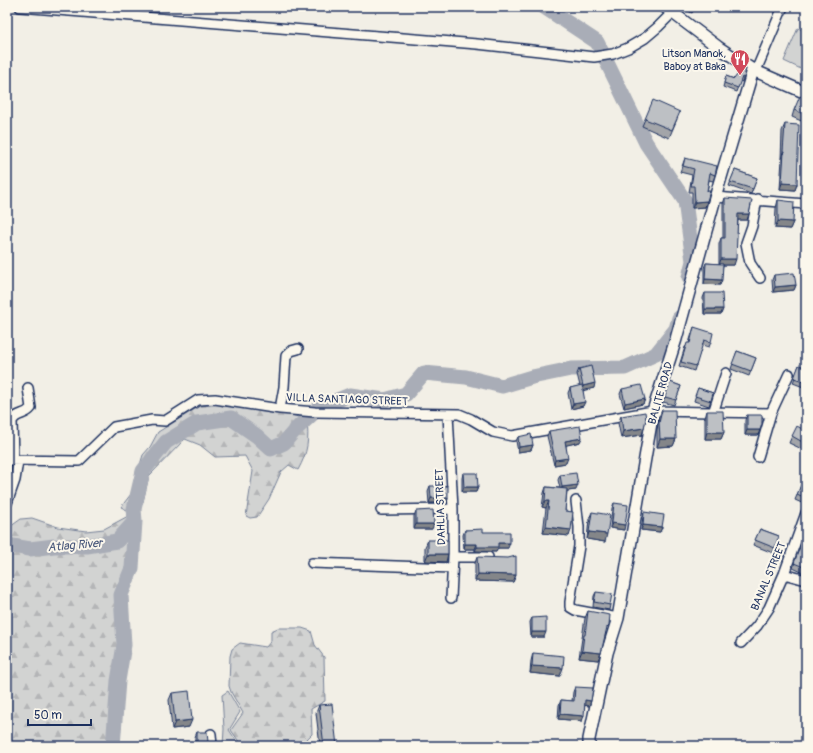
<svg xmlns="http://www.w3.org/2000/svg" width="813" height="753" font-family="Pangolin,sans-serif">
<defs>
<pattern id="forest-firs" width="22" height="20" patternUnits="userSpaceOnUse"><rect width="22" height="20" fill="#d2d3d2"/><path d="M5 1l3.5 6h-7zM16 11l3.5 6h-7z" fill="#b4b5b7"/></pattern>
</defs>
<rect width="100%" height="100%" fill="#f2efe6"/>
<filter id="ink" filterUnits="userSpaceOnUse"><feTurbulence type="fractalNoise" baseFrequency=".025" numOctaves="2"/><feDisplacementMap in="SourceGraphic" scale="8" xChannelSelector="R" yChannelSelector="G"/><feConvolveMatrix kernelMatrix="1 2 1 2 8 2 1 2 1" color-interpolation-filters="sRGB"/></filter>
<g filter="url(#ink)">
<path fill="#d2d3d2" stroke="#768198" d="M798,28l8,4v26l-5,11 -17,-8z
M228,691l12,21 -11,18 11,16h-17l1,-17 -2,-34z"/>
<path fill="url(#forest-firs)" stroke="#768198" d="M216,404l70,9 21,7c2,20 1,32 -9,50l-9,-5 -8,7 -12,27 -12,18 -7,1 -4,-2 7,-45 -8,-15 -30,1 -15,-12 -15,-6 -36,37 -6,26 -3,1 -1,4 -12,3 -6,-3 10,-13 12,-39 7,-8 8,-15 42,-26z
M139,514l-1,51 -11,29 -8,152h-112v-217l14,-10 11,-1 26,9 28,4 18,-2 26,-14z
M278,628h24l9,3 4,14 9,12 1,44 -14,8 1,25 -12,12h-58l-11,-16 12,-17 -12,-21 -2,-6 1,-30 2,-7 8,-6 26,4 5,-6v-10z"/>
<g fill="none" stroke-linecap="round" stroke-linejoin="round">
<path stroke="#a9adb7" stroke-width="15" d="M544,7l53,35 49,101 39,58 8,60 -4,16
M7,545l23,4 24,-3h33l30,-5 18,-20
M113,746l5,-65 6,-36 -3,-50 11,-27 3,-47 -1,-12 9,-38 23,-29 31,-19 34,-5 26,18 14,13 13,-6 11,-13 25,-23 30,-12 35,5 21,-6 18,-21 42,4 36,9 30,-9 39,-8 54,-1 31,-14 20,-25 3,-11"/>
<g stroke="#1b2f5e" stroke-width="12">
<path id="minor" d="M20,7l457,37 117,13 19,-3 15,-6 17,-10 13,-11 14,-14 3,-6
M753,70l5,-4 25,-59
M715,197l91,7
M757,199l-5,27 -6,17 4,20 10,15
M280,409l4,-22 2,-31 5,-5 7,-2
M713,413l13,-40
M448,414l5,95v48l-2,41
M758,457l13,-44 18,-39
M7,460l72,1 35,-34 38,-7 13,1 33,-21 17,-1 65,10 35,3 144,2 12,5 22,13 19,4 141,-25 118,2
M13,460l-1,-39c5,-9 13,-5 19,-13l-3,-20
M576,501l3,26v19l-9,56v5l5,3 43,8
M7,503l8,-23 3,-19
M381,510l72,-1
M453,557h35
M312,563l140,5
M784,574l22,6
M741,643l16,-17 12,-18 15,-34 22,-61
M211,734l1,12"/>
</g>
<g stroke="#1b2f5e" stroke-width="14">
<path id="tertiary" d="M665,7l53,40 35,23 53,23
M589,746v-7l18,-86 11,-35 35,-207 23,-72 43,-155 34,-114"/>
</g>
<use href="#minor" stroke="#fbf7ec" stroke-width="9"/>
<use href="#tertiary" stroke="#fbf7ec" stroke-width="11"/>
</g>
<path fill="#a3a5a9" stroke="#1b2f5e" d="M681,7h14l-3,6z
M746,69l-4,13 -2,-1 -4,11 -13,-5 3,-11 8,3z
M806,99v24l-14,-6 2,-7z
M645,119h32l-8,19 -27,-12z
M785,124l12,60 -2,6 -15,-1 2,-30h-1l1,-28z
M685,158l30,17 -2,6 -4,-1 -4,27 -13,1v-16h-3l3,-17 -12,-3z
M735,170l22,8 -6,16 -22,-8z
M725,198l22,22h-9l-4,45h-11l-3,20 -16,-1v-16l2,-5 13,1v-20l2,-6h2v-34z
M778,200l15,22 -3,7 -15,-1 1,-20z
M774,275l22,10 -2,5 -21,2 -1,-12z
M705,293l18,16 -2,5h-17l-1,-16z
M694,327l17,15 -2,5 -7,-2 -8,26 -15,-5 6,-19 4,-4z
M737,351l19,7 -7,18 -18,-7z
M799,365l7,3v20l-13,-5z
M579,369l15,19 -11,2v16l-12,3 -3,-16 2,-5 10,-2 -3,-12z
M670,382l11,4 -7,19 -11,-3z
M698,388l15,5 -4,13 -15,-5z
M622,389l23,10 -2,5 -19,4 -4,-14z
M662,410l14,29 -3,7 -16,1v-17l2,-13z
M707,411l17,21 -3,7h-16v-21z
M747,415l11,20h-13v-15z
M621,416l21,19 -21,3 -3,-15z
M806,427v24l-17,-8 3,-7 12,-6z
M549,431l31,11 -14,3v18l-12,2 -7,-29z
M518,437l15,8 -2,5 -13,2 -2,-11z
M463,473l15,14 -2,5h-14v-14z
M560,475l16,15 -9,1 -2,20 4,25 -26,-3 3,-25 -4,-1 2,-14 2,-6 14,1 -2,-8z
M803,480l3,19 -2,5 -9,-4z
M430,486l18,12 -1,5h-18l-1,-12z
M614,503l10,27 -14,-2 2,-20z
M416,511l16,18h-18v-13z
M592,512l13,30 -18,-3 2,-20z
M644,512l18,15 -2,5 -19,-2 2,-13z
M760,529l19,7 -6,17 -20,-8z
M465,530l18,2 25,16h-10l-2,4 -21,-1v-2h-11l-1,-14z
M428,540l18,22 -21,-1v-14z
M801,544l5,2v28l-13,-6z
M477,557l39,18 -3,7 -38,-1v-18z
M596,592l14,13 -1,5 -16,-3 1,-11z
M588,611l18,22 -5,20 -3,7 -19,-2 6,-40z
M532,618l12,19h-13l-1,-15z
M533,653l27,23 -30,-3 1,-12z
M575,687l14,19 -4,-1 -3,16 -24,-2 1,-14 2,-5 11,1 1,-9z
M172,693l17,34 -17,2 -3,-29z
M319,705l18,41h-17l-4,-33z
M197,732l11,10 3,4h-16v-9z"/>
<path fill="#848689" stroke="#1b2f5e" d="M783,152h1l-2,7h-1z
M782,183l15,1 -2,6 -15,-1z
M707,201l-2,6 -13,1 3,-6z
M738,214h11l-2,6h-11z
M778,221l15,1 -3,7 -15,-1z
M721,259h15l-2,6h-15z
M705,279l17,1 -2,5 -16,-1z
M796,285l-2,5 -21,2 2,-5z
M705,309h18l-2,5h-17z
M595,383l-1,5 -12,3 1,-5z
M645,399l-2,5 -19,4 1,-5z
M585,402l-2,4 -12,3 2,-5z
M644,428l-2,7 -21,3 2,-7z
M747,430h13l-2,5h-13z
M707,432h17l-3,7h-16z
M582,438l-2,4 -17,4 2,-5z
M660,439h16l-3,7 -16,1z
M533,445l-2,5 -13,2 1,-5z
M568,458l-2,5 -12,2 1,-5z
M578,485l-2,5 -16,2 2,-5z
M464,487h14l-2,5h-14z
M431,498h17l-1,5h-18z
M545,501h4l-3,7 -4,-1z
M612,523l13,2 -1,5 -14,-2z
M416,524h18l-2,5h-18z
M643,525l19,2 -2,5 -19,-2z
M546,527l25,3 -2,6 -26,-3z
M589,532l18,2 -2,8 -18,-3z
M498,543h12l-2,5h-10l-2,4 -21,-1 2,-4z
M465,544h12l-2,5h-11z
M428,554h20l-2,8 -21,-1z
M478,574l38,1 -3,7 -38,-1z
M532,632h14l-2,5h-13z
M582,651l19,2 -3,7 -19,-2z
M532,666l31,2 -3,8 -30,-3z
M585,700l6,1 -2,5 -6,-1z
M560,714l24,2 -2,5 -24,-2z
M192,720l-3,7 -17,2 3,-7z"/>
<path fill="#bdc0c4" stroke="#1b2f5e" d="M743,67l3,2 -2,9 -2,-1 -4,11 -14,-5 2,-7 8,3z
M800,96l6,3v16l-12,-5z
M653,100l27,12 -8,18 -27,-11z
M785,124l14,1 -2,59 -15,-1 2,-31h-1z
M685,158l32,8 -2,9 -5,-2 -3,18h3l-3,10 -12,1 -1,-16h-3l3,-17 -11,-3z
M735,170l22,8 -4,11 -23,-7z
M725,198l27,2 -3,14h-11l-2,45h-15v-21h4z
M778,200l16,2 -1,20 -15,-1z
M706,263l17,1 -1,16 -17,-1z
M794,273l2,12 -21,2 -1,-12z
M705,293h17l1,16h-18z
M694,327l19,6 -2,9 -7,-2 -8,26 -15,-4 6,-19h3z
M737,351l19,7 -5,13 -19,-7z
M799,365l7,3v14l-12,-4z
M591,366l4,17 -12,3 -4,-17z
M670,382l11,4 -5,14 -11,-3z
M582,385l3,17 -12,2 -3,-16z
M641,385l4,14 -20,4 -3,-14z
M698,388l15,5 -2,8 -16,-5z
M662,410h13l1,29h-16l-1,-16z
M707,411h16l1,21h-17z
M645,412l1,7 -2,9 -21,3 -2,-15z
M747,415h15v9l-2,6h-13z
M580,426l2,12 -17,3 3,17 -13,2 -6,-29z
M797,426l7,4 2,-3v17l-14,-8z
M531,434l2,11 -14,2 -1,-10z
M463,473h14l1,14h-14z
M576,473l2,12 -16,2 -2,-12z
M803,480l3,2v17l-9,-4z
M430,486h18v12h-17z
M546,487l21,2 -2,22 8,1 -2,18 -25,-3 3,-26h-4z
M614,503l14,2 -3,20 -13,-2z
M433,510l1,14h-18v-13z
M592,512l18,3 -3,19 -18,-2z
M644,512l20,3 -2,12 -19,-2z
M483,529v3h27v11h-12v4h-21v-3h-12v-14z
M760,529l19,7 -4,12 -20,-8z
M428,540h20v14h-20z
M801,544l5,2v22l-12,-5z
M516,556v19l-38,-1 -1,-17 31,1z
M596,592l16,2 -2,11 -16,-3z
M588,611l22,4 -1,10 -2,2 -6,26 -19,-2 2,-16h1z
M546,617v15h-14v-14z
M533,653l31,3 -1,12 -31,-2z
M575,687l18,1 -2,13 -6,-1 -1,16 -24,-2 1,-14 13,1z
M189,691l3,29 -17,2 -3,-29z
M332,704l5,42h-13l-5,-41z
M197,732h10l1,10 3,4h-14z"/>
</g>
<defs>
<g id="restaurant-pin" transform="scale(1)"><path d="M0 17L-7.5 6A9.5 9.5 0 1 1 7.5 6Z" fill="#d1495b" stroke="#fbf7ec"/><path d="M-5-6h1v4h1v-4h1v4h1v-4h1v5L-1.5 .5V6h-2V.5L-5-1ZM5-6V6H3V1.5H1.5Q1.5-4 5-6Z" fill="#fff"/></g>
</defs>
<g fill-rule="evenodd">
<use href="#restaurant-pin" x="740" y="59"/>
</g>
<g text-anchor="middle" stroke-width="4" stroke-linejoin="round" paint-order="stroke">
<g font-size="11" fill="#1b2f5e" stroke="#fbf7ec" text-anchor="end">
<text x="726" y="57">Litson Manok,<tspan x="726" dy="13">Baboy at Baka</tspan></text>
</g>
<g font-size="11" fill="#1b2f5e" stroke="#fbf7ec">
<text transform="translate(660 393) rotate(-74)" y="4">BALITE ROAD</text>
<text transform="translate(347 399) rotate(2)" y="4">VILLA SANTIAGO STREET</text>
<text transform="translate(440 507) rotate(-92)" y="4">DAHLIA STREET</text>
<text transform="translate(768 576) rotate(-67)" y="4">BANAL STREET</text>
</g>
<g font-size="12" font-style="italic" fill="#465579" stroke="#fbf7ec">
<text transform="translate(75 545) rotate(-5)" y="4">Atlag River</text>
</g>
</g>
<rect width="813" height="753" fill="none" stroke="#fbf7ec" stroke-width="24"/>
<rect x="12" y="12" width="789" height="729" fill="none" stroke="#1b2f5e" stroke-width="1.5" filter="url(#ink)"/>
<path d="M28 719v6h63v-6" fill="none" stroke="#1b2f5e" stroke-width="2"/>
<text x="34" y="719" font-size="12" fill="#1b2f5e" stroke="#fbf7ec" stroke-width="3" paint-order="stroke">50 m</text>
</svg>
